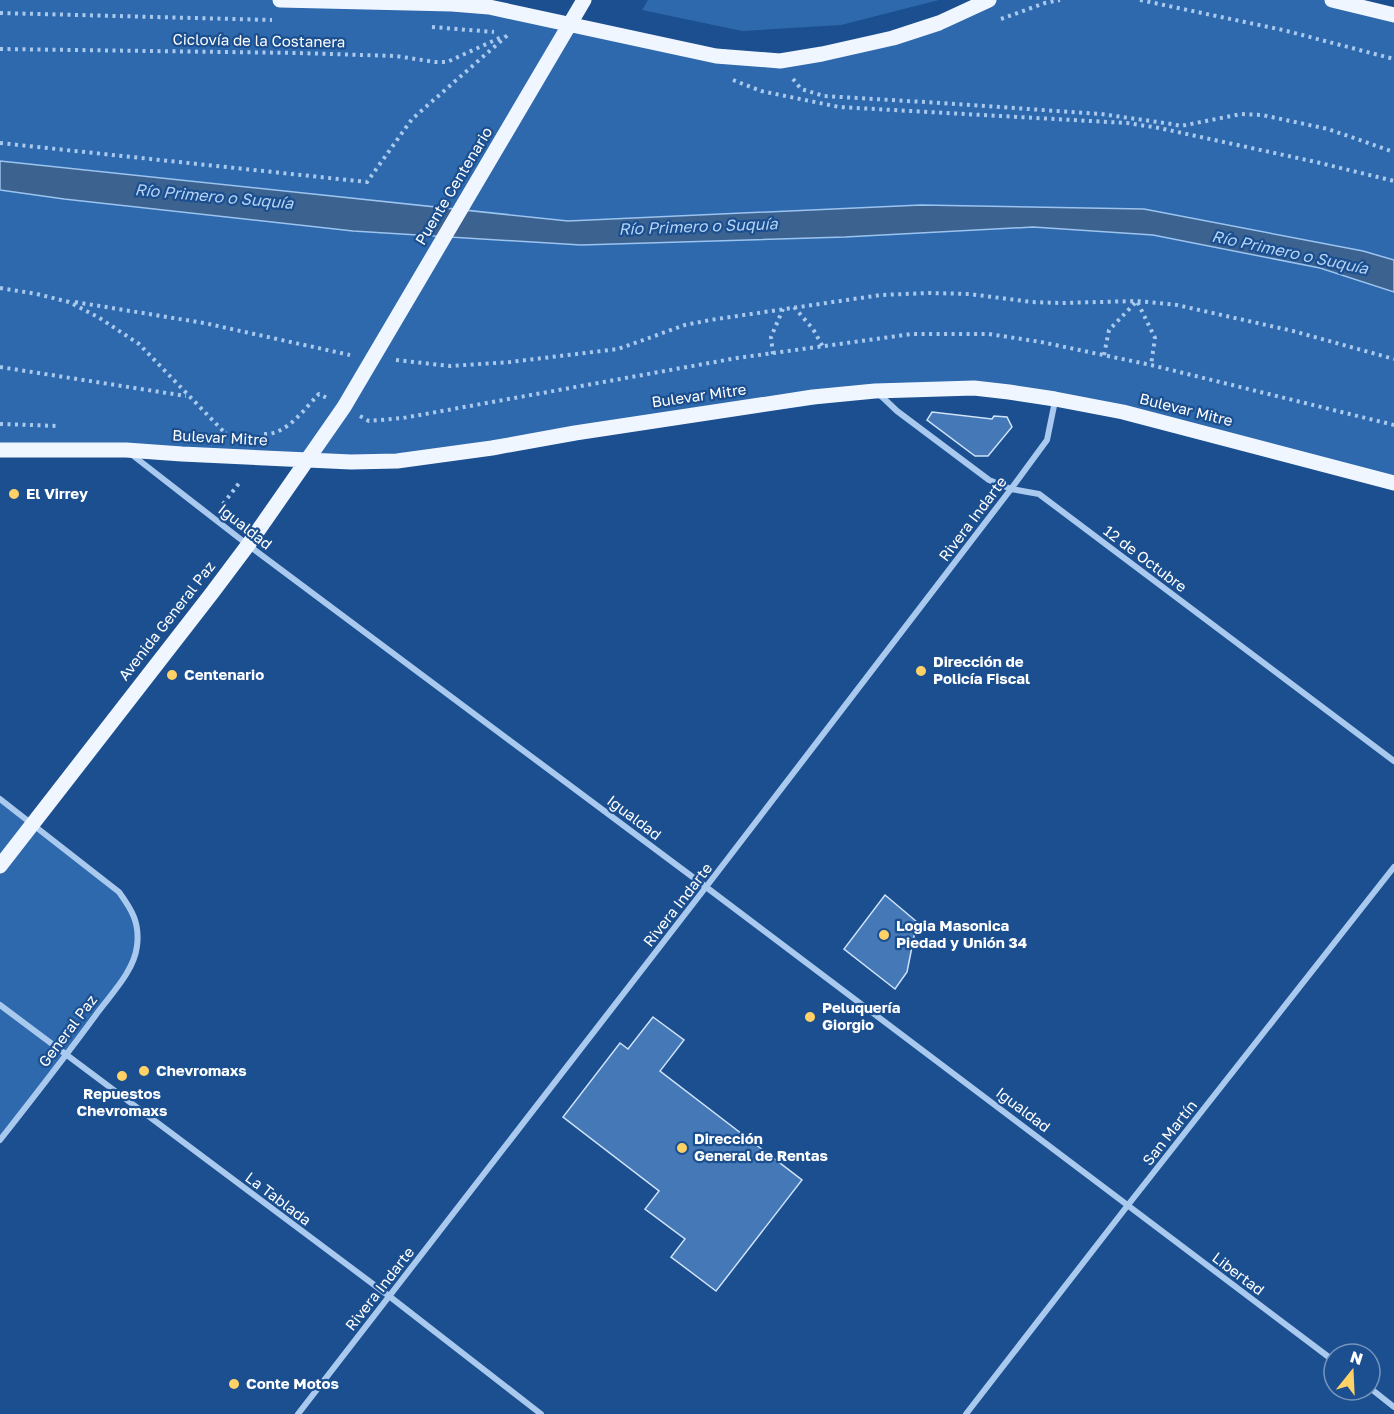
<svg xmlns="http://www.w3.org/2000/svg" width="1394" height="1414" font-family="'Golos Text',sans-serif">
<rect width="100%" height="100%" fill="#1b4f8f"/>
<path fill="#2e69ad" d="M0,0h280l172,4 264,52 106,-2 167,-54h343l62,15v245l-31,-9 -219,-42 -223,-4 -353,16 -568,-60z
M648,0h291l-98,25 -99,6 -100,-21z
M0,190l64,9 289,32 228,14 264,-8 188,-10 120,8 167,33 74,24v191l-271,-71 -192,-23 -534,72 -397,-11z
M0,800l119,92 19,37 -9,40 -129,171z"/>
<path fill="#3c6290" stroke="#9cc4f0" stroke-width="1.5" d="M0,161l568,60 353,-16 223,4 219,42 31,9v32l-74,-24 -167,-33 -120,-8 -188,10 -264,8 -228,-14 -289,-32 -64,-9z"/>
<path fill="#4478b7" stroke="#cfe3fa" stroke-width="1.5" d="M932,412l60,7 2,-3 13,1 5,10 -24,29h-13l-48,-36z
M885,895l32,27 -10,50 -12,17 -51,-40z
M653,1017l31,23 -24,31 142,109 -86,111 -45,-34 14,-18 -40,-30 14,-18 -96,-74 57,-74 8,6z"/>
<g fill="none" stroke-linecap="round" stroke-linejoin="round">
<path stroke="#a9c9ee" stroke-width="4" stroke-dasharray="3 4.5" stroke-linecap="butt" d="M1140,0l143,30 111,29
M0,13l272,7
M1001,19l44,-16 15,-3
M432,27l62,5
M0,49l298,4 98,3 39,6h12l57,-26
M793,79l8,10 23,7 117,7 160,11 71,10 9,2 60,-12 21,1 66,14 66,23
M733,80l28,11 78,16 288,16 32,5 157,34 78,19
M0,143l367,39 45,-63 98,-86
M0,288l37,6 32,8 29,15 41,27 86,89h2
M75,302l129,21 146,32
M794,307l19,22 10,18
M773,354l-2,-17 12,-28
M1104,355l5,-25 28,-29 18,37 -4,27
M396,360l54,6 60,-4 108,-13 67,-24 25,-5 171,-25 48,-2 40,1 63,8 29,1 76,-2 40,4 116,26 101,28
M0,367l186,29
M360,416l9,5 34,-3 334,-60 175,-24h77l52,8 110,23 243,60
M0,424l59,2
M264,434c23,1 40,-25 55,-40l8,4
M223,504l17,-22"/>
<path stroke="#a9c9ee" stroke-width="6" d="M878,393l19,18 92,69 22,9 28,5 355,267
M131,454l117,91 458,342 628,474
M0,799l119,93c13,18 21,31 18,54 -3,25 -25,47 -39,66 -32,44 -65,86 -98,128
M0,1005l389,291 152,118
M1370,1388l24,19
M298,1414l408,-527 305,-398 36,-49 8,-39
M966,1414l162,-209 266,-338"/>
<path stroke="#f0f6ff" stroke-width="15" d="M280,0l172,4 37,3 227,49 64,5 42,-7 71,-16 46,-15 50,-23
M1332,0l62,15
M0,450h126l56,4 169,8 46,-1 95,-13 83,-15 238,-36 62,-6 99,-3 35,4 46,7 68,13 271,71
M0,866l212,-273 36,-48 96,-138 240,-407"/>
</g>
<g fill="#ffd166" stroke="#1b4f8f" stroke-width="2">
<circle cx="14" cy="494" r="6"/>
<circle cx="921" cy="671" r="6"/>
<circle cx="172" cy="675" r="6"/>
<circle cx="884" cy="935" r="6"/>
<circle cx="810" cy="1017" r="6"/>
<circle cx="144" cy="1071" r="6"/>
<circle cx="122" cy="1076" r="6"/>
<circle cx="682" cy="1148" r="6"/>
<circle cx="234" cy="1384" r="6"/>
</g>
<g text-anchor="middle" stroke-width="4.5" stroke-linejoin="round" paint-order="stroke">
<g font-size="15" fill="#fff" stroke="#1b4f8f">
<text transform="translate(259 41) rotate(1)" y="5">Ciclovía de la Costanera</text>
<text transform="translate(454 186) rotate(-59)" y="5">Puente Centenario</text>
<text transform="translate(699 396) rotate(-8)" y="5">Bulevar Mitre</text>
<text transform="translate(1186 410) rotate(14)" y="5">Bulevar Mitre</text>
<text transform="translate(220 438) rotate(3)" y="5">Bulevar Mitre</text>
<text transform="translate(973 519) rotate(-53)" y="5">Rivera Indarte</text>
<text transform="translate(245 527) rotate(38)" y="5">Igualdad</text>
<text transform="translate(1145 559) rotate(37)" y="5">12 de Octubre</text>
<text transform="translate(167 621) rotate(-52)" y="5">Avenida General Paz</text>
<text transform="translate(634 818) rotate(37)" y="5">Igualdad</text>
<text transform="translate(678 905) rotate(-52)" y="5">Rivera Indarte</text>
<text transform="translate(68 1031) rotate(-53)" y="5">General Paz</text>
<text transform="translate(1023 1110) rotate(37)" y="5">Igualdad</text>
<text transform="translate(1170 1133) rotate(-52)" y="5">San Martín</text>
<text transform="translate(278 1199) rotate(37)" y="5">La Tablada</text>
<text transform="translate(1238 1274) rotate(37)" y="5">Libertad</text>
<text transform="translate(380 1289) rotate(-52)" y="5">Rivera Indarte</text>
</g>
<g font-size="15" font-weight="bold" fill="#fff" stroke="#1b4f8f" text-anchor="start">
<text x="26" y="499">El Virrey</text>
<text x="933" y="667">Dirección de<tspan x="933" dy="17">Policía Fiscal</tspan></text>
<text x="184" y="680">Centenario</text>
<text x="896" y="931">Logia Masonica<tspan x="896" dy="17">Piedad y Unión 34</tspan></text>
<text x="822" y="1013">Peluquería<tspan x="822" dy="17">Giorgio</tspan></text>
<text x="156" y="1076">Chevromaxs</text>
<text x="122" y="1099" text-anchor="middle">Repuestos<tspan x="122" dy="17">Chevromaxs</tspan></text>
<text x="694" y="1144">Dirección<tspan x="694" dy="17">General de Rentas</tspan></text>
<text x="246" y="1389">Conte Motos</text>
</g>
<g font-size="16" font-style="italic" fill="#b5d3f5" stroke="#1b4f8f">
<text transform="translate(214 196) rotate(5)" y="6">Río Primero o Suquía</text>
<text transform="translate(698 226) rotate(-2)" y="6">Río Primero o Suquía</text>
<text transform="translate(1290 252) rotate(12)" y="6">Río Primero o Suquía</text>
</g>
</g>
<g transform="translate(1352 1372) rotate(18)"><circle r="28" fill="#1b4f8f" stroke="#7695bc" stroke-width="1.5"/>
<path d="M0-4.5L10 22L0 15L-10 22Z" fill="#ffd166"/>
<text y="-9" font-size="16" font-weight="bold" text-anchor="middle" fill="#ffffff">N</text>
</g>
</svg>
